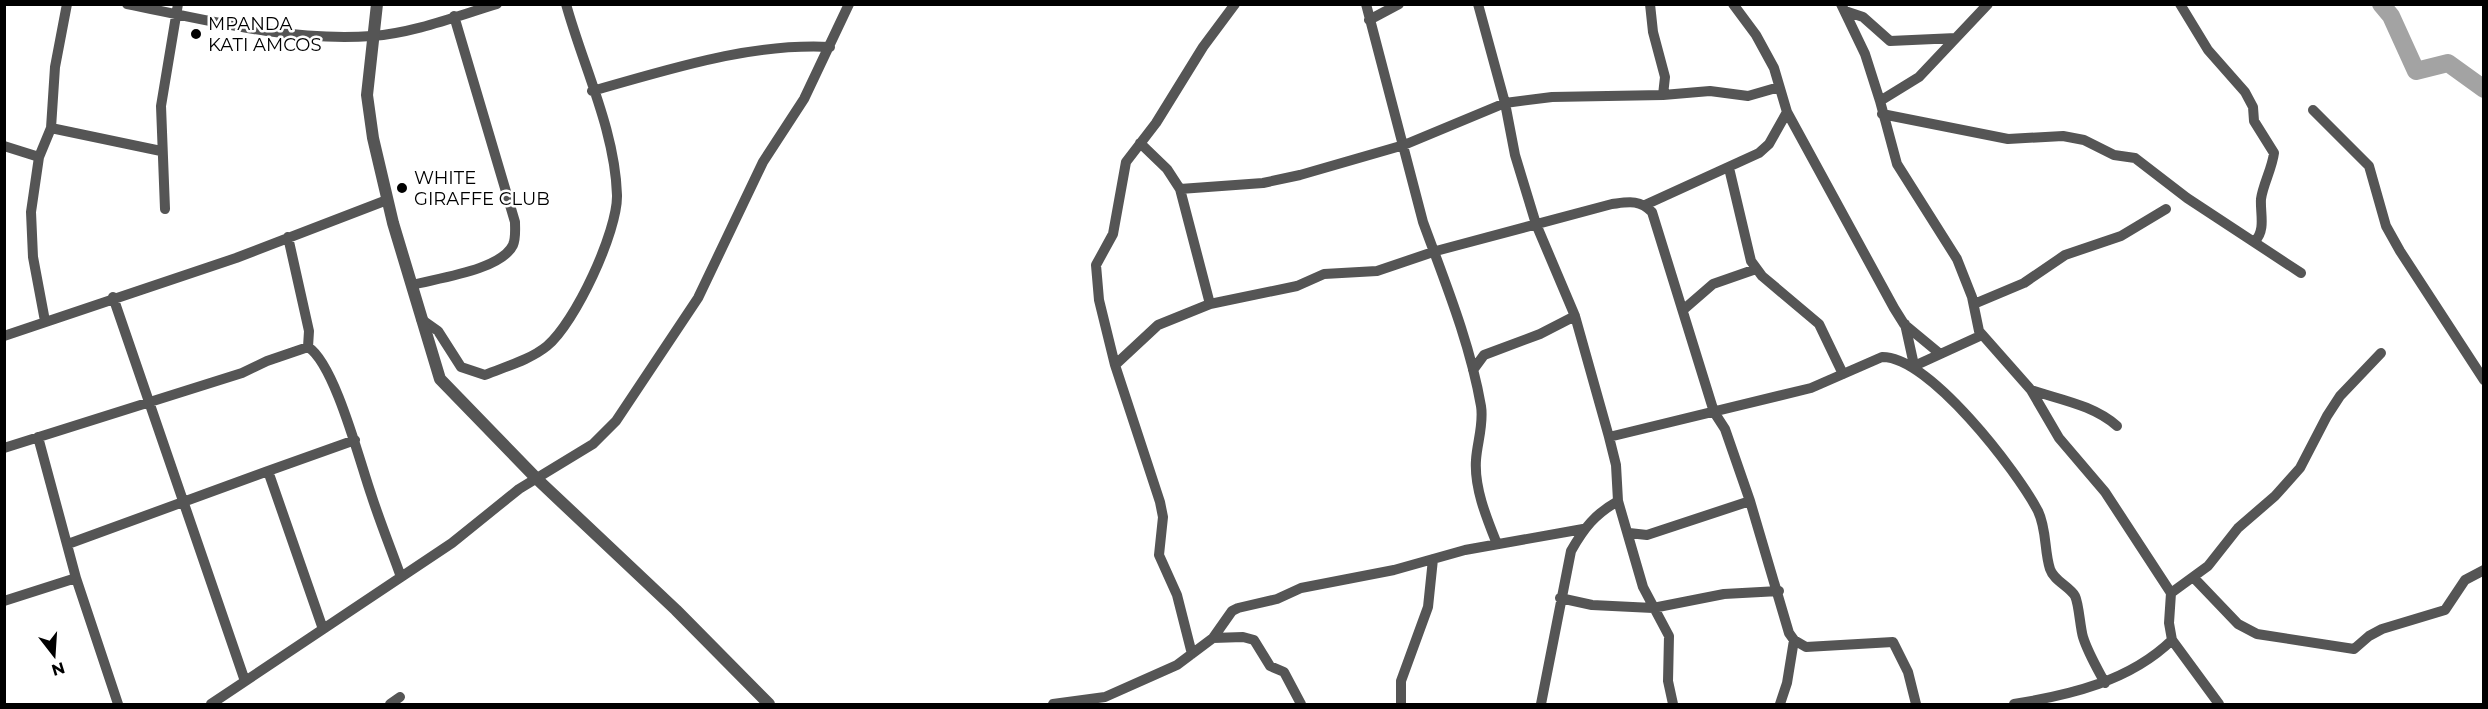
<svg xmlns="http://www.w3.org/2000/svg" width="2488" height="709" font-family="Montserrat,sans-serif">
<rect width="100%" height="100%" fill="#fff"/>
<g fill="none" stroke-linecap="round" stroke-linejoin="round">
<path stroke="#a3a3a3" stroke-width="18" d="M2381,4l10,12 25,55 32,-8 36,26"/>
<path stroke="#555" stroke-width="10" d="M127,4c79,16 164,38 245,32 42,-3 85,-20 125,-32
M1366,4l57,218c22,60 47,121 58,184 3,18 -4,37 -5,54 -2,28 11,59 21,84
M1478,4l27,99 10,52 21,69 39,92 34,121 7,28 2,36 25,86 26,49 -1,45 5,23
M1650,4l3,28 12,45 -2,18
M1733,4l23,31 18,33 13,44 107,196 10,16 35,29
M1841,4l24,50 15,47
M1988,4l-69,73 -39,24 17,63 60,95 15,38 7,34 52,59 28,48 46,54 66,101 -2,30 3,17 47,64
M2180,4l28,46 37,42 8,15 1,14 20,32c-2,16 -11,31 -13,46 -1,14 5,31 -6,42
M1845,11l18,6 27,24 66,-3
M1369,20l30,-16
M592,91c79,-22 156,-48 238,-44
M2313,110l56,56 17,60 14,25 84,129
M1882,114l126,25 55,-3 21,4 30,15 21,3 52,40 114,75
M51,128l110,23
M1140,143l27,26 13,20 30,115
M4,146l35,11
M1729,168l22,93 11,15 57,48 24,50
M1180,189l83,-6 37,-8 104,-30 101,-42 47,-6 111,-2 47,-4 38,5 31,-9
M1645,205l114,-52 10,-9 18,-32
M165,209l-4,-103 17,-102
M288,237l21,94 -1,16
M412,285c26,-7 89,-15 101,-40 3,-7 2,-16 2,-23l-61,-206
M113,297l132,384
M1974,304l50,-21 41,-28 56,-19 45,-27
M1683,310l30,-26 43,-15
M421,319l17,12 23,36 24,8c19,-8 45,-15 62,-29 28,-23 71,-115 70,-151 -2,-65 -34,-129 -51,-191
M45,321l-12,-64 -2,-45 8,-55 12,-29 4,-61 12,-63
M1905,324l9,41
M4,336l232,-78 151,-58
M1115,365l43,-40 52,-21 87,-18 27,-12 53,-3 59,-20 176,-47c16,-2 27,-5 40,8l62,200 11,17 25,72 39,132 5,7 12,7 87,-5 15,30 8,32
M1912,367l70,-32
M1473,370l11,-15 56,-21 35,-18
M2031,390c30,10 62,15 86,36
M38,437l38,141 42,126
M1609,437l202,-49 71,-31c47,-1 135,114 156,154 9,19 6,39 12,58 4,12 19,17 25,27 4,8 5,31 8,41 5,16 14,31 22,46
M4,448l238,-75 25,-12 41,-14c27,17 52,116 63,147 9,28 20,55 30,83
M268,471l87,-31
M1629,533l18,2 103,-34
M68,544l200,-73 55,158
M2194,578l44,46 19,10 97,15 15,-13 13,-7 63,-19 20,-30 19,-10
M2171,593l37,-27 30,-38 37,-32 25,-28 27,-52 13,-20 41,-43
M1560,598l32,7 61,3 71,-14 55,-3
M4,601l72,-23
M1213,638l30,-1 11,3 16,26 14,6 17,32
M1192,654l-15,-59 -18,-40 4,-38 -3,-15 -45,-137 -16,-65 -3,-35 17,-31 13,-72 30,-39 47,-76 32,-43
M211,704l241,-161 67,-54 74,-45 23,-23 82,-123 65,-136 41,-63 45,-95
M390,704l10,-7
M1053,704l52,-7 72,-32 36,-27 19,-27 6,-3 39,-9 24,-11 93,-18 71,-20 118,-21
M1401,704v-23l27,-74 5,-48
M1541,704l30,-153c13,-23 24,-37 47,-50
M1780,704l7,-21 7,-43
M2014,704c56,-9 116,-23 158,-64"/>
<path stroke="#555" stroke-width="12" d="M377,4l-10,91 6,43 20,85 47,156 97,100 139,131 93,94"/>
</g>
<g fill="#000" stroke="#fff" stroke-width="2">
<circle cx="196" cy="34" r="6"/>
<circle cx="402" cy="188" r="6"/>
</g>
<g text-anchor="middle" stroke-width="5" stroke-linejoin="round" paint-order="stroke">
<g font-size="18" fill="#000" stroke="#fff" text-anchor="start">
<text x="208" y="30">MPANDA<tspan x="208" dy="21">KATI AMCOS</tspan></text>
<text x="414" y="184">WHITE<tspan x="414" dy="21">GIRAFFE CLUB</tspan></text>
</g>
</g>
<rect width="2488" height="709" fill="none" stroke="#000000" stroke-width="12"/>
<g transform="translate(54 655) rotate(163)" stroke="#ffffff" stroke-width="4.5" paint-order="stroke">
<path d="M0-4.5L10 22L0 15L-10 22Z" fill="#000000"/>
<text y="-9" font-size="16" font-weight="bold" text-anchor="middle" fill="#000000">N</text>
</g>
</svg>
